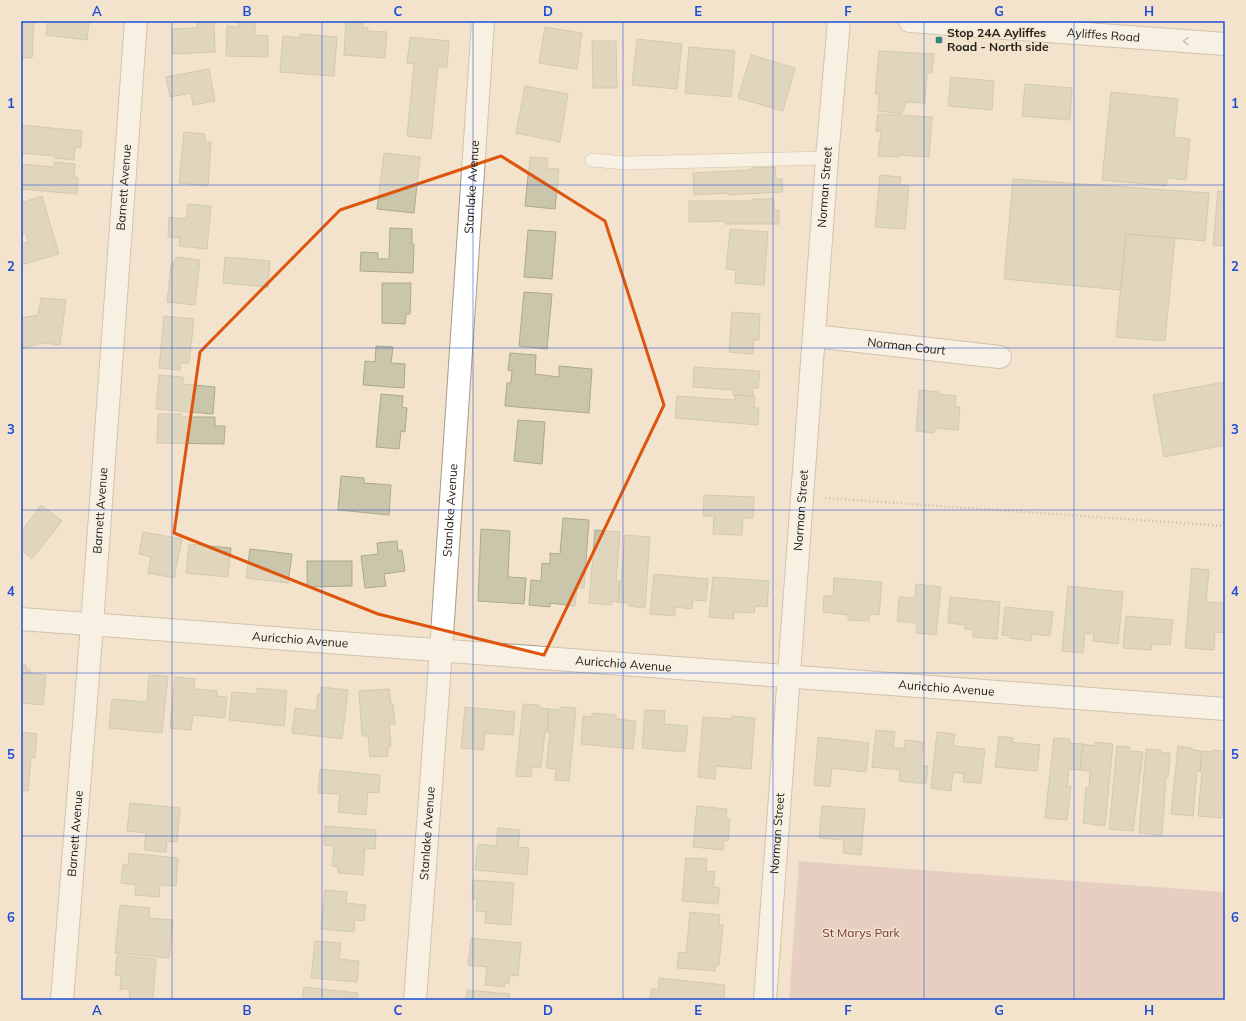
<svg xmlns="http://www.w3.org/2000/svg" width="1246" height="1021" font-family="Mulish,sans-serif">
<rect width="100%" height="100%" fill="#f3e3cc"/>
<path fill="#d7b7b2" d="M799,861l426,31v108h-436z"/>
<path fill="#c9c6ac" stroke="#aca990" d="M21,21h13l-2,37 -11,-1z
M48,21l41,1 -2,18 -41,-5z
M197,21h17l1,31 -42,2 -1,-25 25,-1z
M239,21h16v14l13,1v21l-42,-1 1,-30 12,1z
M346,22l17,1 -1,4 6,1v3l19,1 -2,26 -41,-3z
M545,27l37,6 -5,36 -38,-6z
M300,34l37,3 -3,39 -54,-4 3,-36 17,2z
M410,37l39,4 -2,26h-9l-7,72 -24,-3 7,-72 -7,-1z
M637,39l45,5 -5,45 -45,-4z
M592,41h24l1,47h-24z
M689,47l46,4 -4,46 -46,-4z
M879,51l55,3 -2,19h-5l-2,30 -19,-1 -4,12 -24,-3 1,-17h-4z
M751,55l44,13 -12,43 -45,-13z
M209,69l6,32 -22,4 -2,-12 -21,4 -4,-20z
M951,77l43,4 -2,29 -44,-4z
M1025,84l47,4 -2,32 -48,-4z
M525,86l43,8 -8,48 -44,-9z
M1111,92l67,7 -4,38 16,2 -4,41 -19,-2 -1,8 -64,-6z
M878,114l54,3 -3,40 -30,-2v2l-21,-1 3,-24 -5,-1z
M21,125l61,6 -1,17 -6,-1 -1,13 -19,-2v-2l-34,-3z
M184,132l21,2v8h6l-3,44 -29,-3z
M384,153l36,4 -6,56 -37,-4z
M530,157l18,1 -1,10 12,1 -4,40 -30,-3z
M54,162l21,2 -1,13 4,1 -1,16 -56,-5v-25l33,3z
M775,167l1,12h6l1,13 -55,3 -1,-2 -33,2 -1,-22 58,-3v-2z
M880,175l21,2 -1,8 9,1 -4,43 -30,-2z
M1013,179l196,14 -4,48 -79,-7 -5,56 -117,-11z
M1218,191l7,1v54l-12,-1z
M42,196l17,58 -38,11v-21l7,-2 -2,-9 -5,1v-31z
M752,199h22v11h5v14h-54v-3l-36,1v-21h63z
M188,204l23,2 -4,43 -28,-3 1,-8 -12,-1 1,-20 17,2z
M390,228l22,1v15h2l-1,29 -53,-2 1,-19 17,1v6h11z
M730,229l38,3 -4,53 -29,-2 1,-13 -10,-1z
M528,230l28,2 -4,47 -28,-2z
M1126,234l49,4 -10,103 -49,-4z
M176,257l24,3 -5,45 -28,-3 4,-37h2v-4l2,1z
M225,257l45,4 -2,26 -45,-4z
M382,283h29l-1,31h-4l-1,10 -23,-1z
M524,292l28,2 -5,55 -28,-3z
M41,298l25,2 -6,45 -16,-2 -23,5v-30l17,-3z
M732,312l28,2 -1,26h-5l-1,14 -24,-2z
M164,316l30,3 -5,44h-9v7l-21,-2z
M376,346l17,1 -2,16 14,1 -1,24 -41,-3 2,-24 10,1z
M510,353l26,2 -1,19 24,3v-11l33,3 -3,44 -84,-7 2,-23h4l1,-12 -4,-1z
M694,367l66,4 -2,17h-5v8l-20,-1v-5l-40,-3z
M159,375l24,2v7l32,3 -2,27 -57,-5z
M1225,382v63l-61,12 -11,-62z
M919,390l20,2v2l17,2 -1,11h5l-2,23 -23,-2 -1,5 -18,-2z
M381,394l22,2 -1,11 5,1 -2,24 -4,-1 -2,18 -23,-2z
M735,395l20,1 -1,12h5l-1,17 -83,-7 2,-22 58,4z
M158,414h24v3h33v9h10l-1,18 -67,-1z
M518,420l27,2 -3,42 -28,-3z
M341,476l23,2v5l27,2 -2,30 -51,-5z
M704,495l50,2 -1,21h-10l-1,17 -29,-1 1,-18h-11z
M41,505l21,16 -30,38 -11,-9v-18z
M563,518l26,2 -5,68h-7l-2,18 -25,-3v4l-21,-2 2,-25 10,1 1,-18 8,1v-11l10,1z
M481,529l29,2 -2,46 18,1 -2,26 -46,-3z
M595,530l25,2 -4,49h4l-2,21 -6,-1v4l-23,-2z
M143,532l39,7 -8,39 -26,-5 3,-16 -12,-3z
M625,535l25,2 -5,71 -16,-2v-3l-11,-1 2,-21h1z
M397,541l1,10 4,-1 3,21 -21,3 2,12 -21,2 -4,-32 17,-2 -1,-11z
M189,544l42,4 -3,29 -42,-4z
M250,549l42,5 -4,29 -42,-5z
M307,561h45v25l-45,1z
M1192,568l17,2 -3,32 19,1v30l-10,-1 -1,18 -29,-2z
M654,574l54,5 -2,22 -13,-1 -1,9 -17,-2v9l-25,-2z
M713,577l56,4 -2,26 -12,-1 -1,7 -20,-1v7l-25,-2z
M834,578l48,4 -3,33 -10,-1v7l-21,-1v-5l-25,-3 1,-16h9z
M916,584l25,3 -5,48 -20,-2 1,-10 -20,-2 2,-24 16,1z
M1068,586l55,6 -5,52 -25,-3 1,-7 -9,-1 -2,20 -21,-2z
M950,597l50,5 -3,37 -24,-2v-7l-8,-1v-4l-17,-2z
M1005,607l48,5 -3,24 -18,-2 -1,7 -21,-3v-2l-8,-1z
M1126,616l47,4 -3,25 -18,-1 -1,6 -28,-2z
M21,665h5v4h4v5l16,1 -3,30 -22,-2z
M149,675l19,1 -6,57 -53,-5 3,-29 35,3z
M175,677l20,2 -1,10 23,2v5l10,1 -2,21 -32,-3 -2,15 -21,-2z
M321,687l27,3 -6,49 -50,-6 3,-25 21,3 2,-17h3z
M257,688l30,3 -3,35 -55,-6 3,-28 25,2z
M389,689l2,15h2l2,20h-6l2,22 -3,1v9l-18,1 -2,-21h-6l-3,-45z
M523,704l16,1v3l10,1 -2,23h-2l-4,36 -9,-1 -1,10 -15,-1z
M465,707l50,5 -2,23 -28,-2 -2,17 -22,-2z
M560,707l16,1 -7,73 -14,-1 1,-11 -10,-1 4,-36h-3l2,-23 11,1z
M645,710l20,1 -1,13 24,2 -3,26 -43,-4z
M592,713l24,2v4l20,2 -3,28 -52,-5 2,-28 9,1z
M732,716l23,2 -4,51 -35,-3 -1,13 -17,-2 5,-60 28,2z
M876,730l19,2 -2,15 11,2 1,-9 18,2 -2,24h7l-2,18 -27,-3 1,-11 -28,-3z
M21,732l16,2 -2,24 -4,-1 -3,34 -7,-1z
M937,732l18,2 -2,12 32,3 -4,34 -18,-1 1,-8 -11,-2 -2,19 -20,-3z
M999,736l14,2 -1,4 28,3 -3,26 -42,-4z
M818,737l51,6 -3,29 -34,-4 -2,19 -16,-2z
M1054,738l16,1 -1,4 14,1 -3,26 -11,-1 -2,17h4l-4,34 -22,-2z
M1095,742l18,2 -8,82 -22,-3 3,-36 3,1 1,-17 -10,-1 3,-26 12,2z
M1117,746l13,1v4l13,1 -10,79 -24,-2z
M1178,746l14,2v2l10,1 -2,20h-3l-4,45 -22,-2z
M1146,749l15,1v3h9l-2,24h-2l-4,58 -23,-2z
M1212,750l13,1v35l-3,32 -24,-2 4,-44 -2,-1 2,-20 9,1z
M320,769l60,6 -1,18 -11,-1 -2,23 -28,-3 2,-18 -22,-1z
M130,803l50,5 -3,34 -10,-1 -1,11 -22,-2 2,-17 -19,-2z
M697,806l30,3 -1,9 4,1 -2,22 -4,-1 -1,10 -30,-3z
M822,806l43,3 -4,46 -18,-2 1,-13 -25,-2z
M325,826l51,4 -1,19 -10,-1 -2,27 -25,-2v-6l-6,-1 2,-20 -10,-1z
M498,828l22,2 -2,17 11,1 -2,27 -52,-5 3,-26 18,2z
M129,853l49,5 -2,28 -16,-1 -1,12 -24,-2 1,-10 -15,-2 2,-19 5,1z
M686,858l21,1 -1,12 9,1 -2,15 7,1 -2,16 -36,-3z
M473,880l41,3 -3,42 -26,-2 1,-11 -10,-1 1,-12h-5z
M325,890l22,2 -1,11 20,2 -2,16 -9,-1 -1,12 -33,-3z
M120,905l30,3 -1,10 24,2 -4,38 -54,-5z
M690,912l30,3 -1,10h4l-4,40h-3l-1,6 -38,-3 2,-16 7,1z
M471,938l50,5 -3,33 -8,-1 -1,8h-4l-1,4 -19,-2 2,-18 -19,-2z
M315,941l26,2 -2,16 20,2 -2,21 -46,-4z
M117,955l39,4 -3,41h-24l1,-11h-10l1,-13 -6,-1z
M659,978l66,7 -1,15h-74l1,-11h8z
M304,987l54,6 -1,7h-55z
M467,990l43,4 -1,6h-43z"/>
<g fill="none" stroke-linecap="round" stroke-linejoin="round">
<g stroke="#aa9b86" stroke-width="14">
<path id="lane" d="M592,160l33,3 202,-5"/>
</g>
<g stroke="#aa9b86" stroke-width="24">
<g id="street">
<path id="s1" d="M814,336l186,21"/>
<path id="s2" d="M21,619l1204,90"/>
<path id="s3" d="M62,1000l30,-375 44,-604"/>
<path id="s4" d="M415,1000l26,-350 42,-629"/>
<path id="s5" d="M765,1000l62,-842 12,-137"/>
</g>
</g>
<g stroke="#aa9b86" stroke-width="24">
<g id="secondary">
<path id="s6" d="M910,21l315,23"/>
</g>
</g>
<path stroke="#9b907f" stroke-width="2.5" stroke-dasharray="1 3" stroke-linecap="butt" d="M825,498l400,28"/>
<use href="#lane" stroke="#fff" stroke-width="13"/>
<use href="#street" stroke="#fff" stroke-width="22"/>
<use href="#secondary" stroke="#fff" stroke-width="22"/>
</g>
<defs><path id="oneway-chevron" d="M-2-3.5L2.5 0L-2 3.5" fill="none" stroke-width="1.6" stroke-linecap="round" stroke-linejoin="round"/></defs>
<use stroke="#9d9b97" href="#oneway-chevron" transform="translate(1186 41) rotate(-176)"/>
<path d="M0 0H1246V1021H0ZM501,156l104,65 59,184 -120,250 -166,-41 -204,-81 26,-181 140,-142z" fill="#f3e3cc" fill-opacity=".55" fill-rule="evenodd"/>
<path fill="none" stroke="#de560d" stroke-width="3" stroke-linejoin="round" d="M501,156l104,65 59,184 -120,250 -166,-41 -204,-81 26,-181 140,-142z"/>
<path fill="none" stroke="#1d4ed8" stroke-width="1" stroke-opacity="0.55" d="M172,21v979M322,21v979M473,21v979M623,21v979M773,21v979M924,21v979M1074,21v979M21,185h1204M21,348h1204M21,510h1204M21,673h1204M21,836h1204"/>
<rect fill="#398284" stroke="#f3e3cc" stroke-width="1.5" x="935" y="36" width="8" height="8" rx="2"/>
<g text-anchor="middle" stroke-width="3" stroke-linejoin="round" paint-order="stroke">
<g font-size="12" font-weight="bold" fill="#262118" stroke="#f3e3cc" text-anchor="start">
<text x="947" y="37">Stop 24A Ayliffes<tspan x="947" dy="14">Road - North side</tspan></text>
</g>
<g font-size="12" fill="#262118" stroke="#f3e3cc">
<text dy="4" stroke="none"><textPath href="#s6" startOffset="194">Ayliffes Road</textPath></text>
<text dy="4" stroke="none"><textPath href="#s3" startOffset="815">Barnett Avenue</textPath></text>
<text dy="4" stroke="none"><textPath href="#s4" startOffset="815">Stanlake Avenue</textPath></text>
<text dy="4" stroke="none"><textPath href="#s5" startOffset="815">Norman Street</textPath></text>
<text dy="4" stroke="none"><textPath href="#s1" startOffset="93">Norman Court</textPath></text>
<text dy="4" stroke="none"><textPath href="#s5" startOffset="491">Norman Street</textPath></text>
<text dy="4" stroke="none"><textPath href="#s3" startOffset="491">Barnett Avenue</textPath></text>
<text dy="4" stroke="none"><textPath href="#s4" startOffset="491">Stanlake Avenue</textPath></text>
<text dy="4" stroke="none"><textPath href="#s2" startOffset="280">Auricchio Avenue</textPath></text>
<text dy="4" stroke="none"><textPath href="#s2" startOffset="604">Auricchio Avenue</textPath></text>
<text dy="4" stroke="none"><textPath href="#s2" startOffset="928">Auricchio Avenue</textPath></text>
<text dy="4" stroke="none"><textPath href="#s3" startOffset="167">Barnett Avenue</textPath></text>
<text dy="4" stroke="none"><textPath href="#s4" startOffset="167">Stanlake Avenue</textPath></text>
<text dy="4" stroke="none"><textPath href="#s5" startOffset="167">Norman Street</textPath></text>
</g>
<g font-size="12" fill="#743731" stroke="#f3e3cc">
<text x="861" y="937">St Marys Park</text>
</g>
</g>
<rect width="1246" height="1021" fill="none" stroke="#f3e3cc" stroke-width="44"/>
<rect x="22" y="22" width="1202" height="977" fill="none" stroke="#1d4ed8" stroke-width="1.5"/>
<g font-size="13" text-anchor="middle" font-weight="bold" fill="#1d4ed8">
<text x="97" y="16">A</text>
<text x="247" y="16">B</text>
<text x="398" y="16">C</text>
<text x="548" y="16">D</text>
<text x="698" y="16">E</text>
<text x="848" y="16">F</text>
<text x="999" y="16">G</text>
<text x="1149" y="16">H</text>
<text x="11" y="108">1</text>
<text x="1235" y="108">1</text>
<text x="11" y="271">2</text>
<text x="1235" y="271">2</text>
<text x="11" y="434">3</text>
<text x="1235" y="434">3</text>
<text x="11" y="596">4</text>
<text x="1235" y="596">4</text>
<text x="11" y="759">5</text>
<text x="1235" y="759">5</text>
<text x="11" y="922">6</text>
<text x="1235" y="922">6</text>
<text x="97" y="1015">A</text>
<text x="247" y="1015">B</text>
<text x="398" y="1015">C</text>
<text x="548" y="1015">D</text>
<text x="698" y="1015">E</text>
<text x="848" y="1015">F</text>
<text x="999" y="1015">G</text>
<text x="1149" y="1015">H</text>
</g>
</svg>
